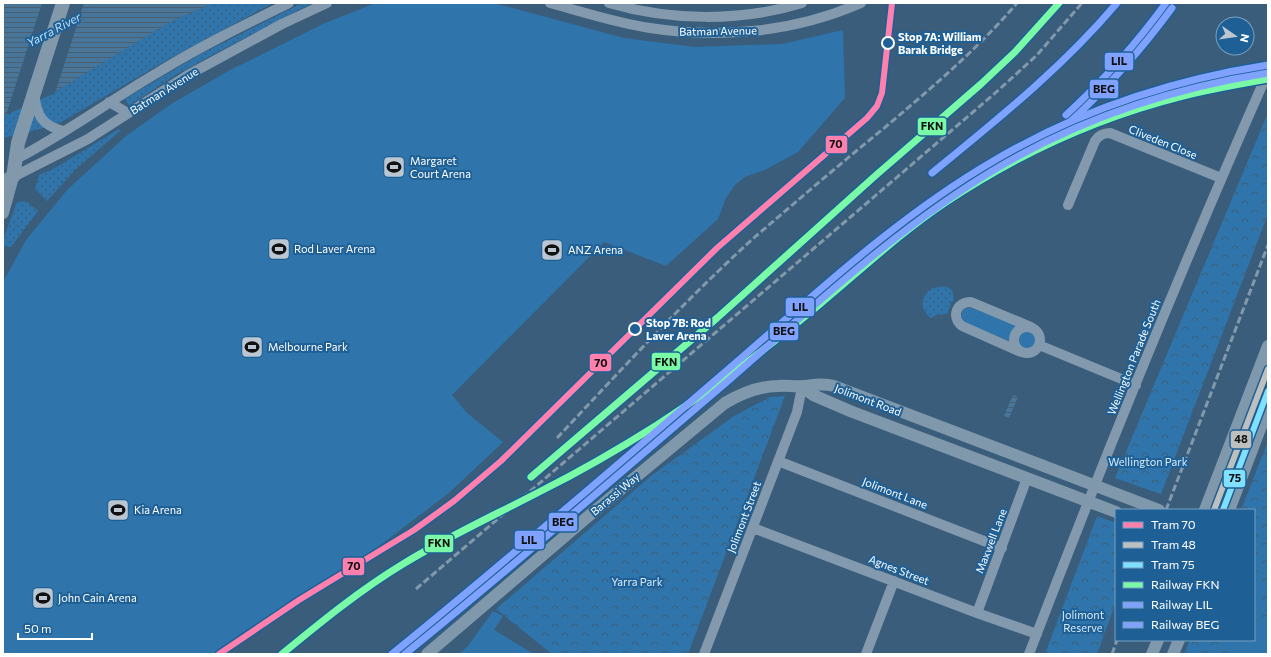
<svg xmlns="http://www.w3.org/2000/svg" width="1271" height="657" font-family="Commissioner,sans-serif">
<defs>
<pattern id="grass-dots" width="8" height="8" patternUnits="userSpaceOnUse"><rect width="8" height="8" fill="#2f75ab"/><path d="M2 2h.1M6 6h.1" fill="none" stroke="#3f5e77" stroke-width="1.8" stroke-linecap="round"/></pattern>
<pattern id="park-crowns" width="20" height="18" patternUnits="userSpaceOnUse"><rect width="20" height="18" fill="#2f75ab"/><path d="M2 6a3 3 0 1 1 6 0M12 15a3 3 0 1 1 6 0" fill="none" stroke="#3f5e77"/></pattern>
<pattern id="water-rules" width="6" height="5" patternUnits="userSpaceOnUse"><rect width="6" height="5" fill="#48769b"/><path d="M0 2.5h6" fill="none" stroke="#4a5f70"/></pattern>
</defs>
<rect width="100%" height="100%" fill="#395d7b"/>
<path fill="url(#grass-dots)" d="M213,3h60l-106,57 -111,65 -53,13v-23l55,-25 112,-68z
M302,3l8,1 -98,51 -38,21 -44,29h-1l-4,-6 72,-43z
M119,129l1,2 -44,38 -29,32 -12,-12 4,-14 16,-7z
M26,201l12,10 -27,36 -8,-1v-6l14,-38z
M942,286c11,2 11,5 12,14l-3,3 -4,11 -11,1 -5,3c-11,-8 -11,-20 -1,-29z"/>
<path fill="url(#park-crowns)" d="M1268,113v101l-107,280 -46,-16z
M785,396l-97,258h-136l-56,-45 155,-133 83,-60 36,-19z
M1268,441v213h-84l6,-14h64v-130h-13z
M1097,516l19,7v79l-19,52h-52z"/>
<path fill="#2f75ab" d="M376,3h118l130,35 71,9 87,-3 61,-14 2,68 -47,54 -33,18 -20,7 -10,8 -9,13 -8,21 -52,47 -62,-24 -152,153 15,18 36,29 -54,51 -82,62 -91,56 -62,43h-211v-372l23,-42 41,-50 59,-54 45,-32 59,-34 95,-47z
M966,308h6l45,18 -7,15 -45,-18 -4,-7 2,-6z
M1019 340a9 9 0 1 1 18 0a9 9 0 1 1-18 0Z
M1254,587l12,2 -6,14 1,12 -1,11 8,2v26h-35l-12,-11v-3h33z
M493,611l10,5 -9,14 40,24h-75l9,-8z"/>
<path fill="url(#water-rules)" d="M3,3h210l-43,19 -112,68 -55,25z
M1013,395l5,2 -9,21 -5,-2z"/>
<path fill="#395d7b" d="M42,3h42l-29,90 -49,22z"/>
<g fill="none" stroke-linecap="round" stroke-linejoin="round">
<path stroke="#8399ad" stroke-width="10" d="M550,3c33,9 66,20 100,25 71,11 145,4 211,-25
M609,3c61,18 132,19 193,0
M34,94c3,21 7,31 29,37
M109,102l19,11
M16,159c49,-25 93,-58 141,-86 42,-26 87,-48 132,-70
M13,177l75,-38 100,-64 94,-51 45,-21
M1068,205l27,-64c4,-6 8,-8 15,-8l111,45
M1014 340a13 13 0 1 1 26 0a13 13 0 1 1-26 0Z
M1039,345l97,40
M1021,352l-59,-26c-11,-9 -6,-24 9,-24l60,25
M778,461l224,87
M753,528l224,85 60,21
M977,613l50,-135
M704,654l93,-242 5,-25
M866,654l28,-73
M1029,654c75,-196 154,-390 239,-582"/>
<path stroke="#8098ab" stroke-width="12" d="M3,213l10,-36
M802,387l11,8 37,16 266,101
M1205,510l63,-164
M1229,510l39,-102
M427,654l158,-135 140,-116c17,-10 34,-17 53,-17 8,-1 17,1 25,0 11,-1 20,-3 31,0l325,124
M1152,654l6,-14
M1173,654l6,-14"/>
<path stroke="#8199ab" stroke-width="14" d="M3,182l10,-5 5,-34 45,-140"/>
<path stroke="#8199ab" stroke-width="3" stroke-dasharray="7 3" stroke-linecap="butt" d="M557,438c65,-69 129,-139 199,-202 42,-36 84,-72 127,-107 47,-40 94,-79 134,-126
M1166,510l102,-265
M416,589l577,-494 44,-40 45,-52
M1112,654l5,-14"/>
<g stroke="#1e6096" stroke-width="10">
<path id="rail-1" d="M531,477l186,-159 158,-142 106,-92 34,-32 44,-49
M282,654c39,-32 78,-64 121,-90 44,-27 92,-49 138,-73 40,-20 78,-42 116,-66 57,-37 111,-77 163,-121 41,-34 81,-72 126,-102 72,-48 153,-85 237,-106 28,-7 56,-12 85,-17"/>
</g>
<g stroke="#1e6096" stroke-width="10">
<path id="rail-2" d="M1066,115c37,-34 70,-71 100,-112
M932,173c66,-54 130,-105 185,-170
M392,654c110,-89 217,-182 325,-275 89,-76 176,-160 278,-219 85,-50 177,-80 273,-95"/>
</g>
<g stroke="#1e6096" stroke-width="10">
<path id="rail-3" d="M1071,121c38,-35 71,-72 101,-113
M405,654c110,-89 216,-182 324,-274 86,-75 171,-155 270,-213 83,-49 174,-79 269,-94"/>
</g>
<use href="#rail-1" stroke="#7af9a7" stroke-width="7"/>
<use href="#rail-2" stroke="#80a2ff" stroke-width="7"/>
<use href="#rail-3" stroke="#80a2ff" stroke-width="7"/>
<g stroke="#1e6096" stroke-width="9">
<path id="tram-1" d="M219,654l80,-54 115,-70 40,-29 47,-40 216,-213 150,-130 10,-12 5,-13 10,-90"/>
</g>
<g stroke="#1e6096" stroke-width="9">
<path id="tram-2" d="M1214,510l54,-141"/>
</g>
<g stroke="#1e6096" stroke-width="9">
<path id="tram-3" d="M1223,510l45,-119"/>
</g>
<use href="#tram-1" stroke="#ff80ad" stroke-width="6"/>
<use href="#tram-2" stroke="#bec0c0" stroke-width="6"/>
<use href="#tram-3" stroke="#80e0ff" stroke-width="6"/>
</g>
<defs>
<g id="stadium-square" transform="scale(1.15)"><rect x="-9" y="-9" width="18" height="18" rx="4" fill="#bac6d1" stroke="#1e6096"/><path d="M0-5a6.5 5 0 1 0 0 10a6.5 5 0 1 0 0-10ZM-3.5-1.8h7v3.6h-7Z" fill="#111"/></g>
</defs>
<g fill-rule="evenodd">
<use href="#stadium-square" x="394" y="167"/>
<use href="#stadium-square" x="279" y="249"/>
<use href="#stadium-square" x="552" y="250"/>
<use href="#stadium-square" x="252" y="347"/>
<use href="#stadium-square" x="118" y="510"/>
<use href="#stadium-square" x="43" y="598"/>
</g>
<g fill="#1e6096" stroke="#fff" stroke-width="2">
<circle cx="888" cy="43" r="6"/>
<circle cx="635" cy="329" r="6"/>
</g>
<g text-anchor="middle" stroke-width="4" stroke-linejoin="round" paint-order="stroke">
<g font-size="11" fill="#fff" stroke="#1e6096">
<text transform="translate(718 31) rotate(-1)" y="4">Batman Avenue</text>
<text transform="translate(164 91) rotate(-32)" y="4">Batman Avenue</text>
<text transform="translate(1163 142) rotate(22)" y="4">Cliveden Close</text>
<text transform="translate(1134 357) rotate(-68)" y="4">Wellington Parade South</text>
<text transform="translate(868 400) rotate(21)" y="4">Jolimont Road</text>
<text transform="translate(895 493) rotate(21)" y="4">Jolimont Lane</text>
<text transform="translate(615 494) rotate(-40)" y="4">Barassi Way</text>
<text transform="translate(744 517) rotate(-69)" y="4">Jolimont Street</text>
<text transform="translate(991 541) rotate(-69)" y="4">Maxwell Lane</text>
<text transform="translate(899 570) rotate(21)" y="4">Agnes Street</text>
</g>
<g font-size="11" font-weight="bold" fill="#fff" stroke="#1e6096" text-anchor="start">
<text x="898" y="41">Stop 7A: William<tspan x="898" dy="13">Barak Bridge</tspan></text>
<text x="646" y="327">Stop 7B: Rod<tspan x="646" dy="13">Laver Arena</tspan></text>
</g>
<g font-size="11" fill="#fff" stroke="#1e6096" text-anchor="start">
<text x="410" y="165">Margaret<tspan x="410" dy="13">Court Arena</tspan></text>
<text x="294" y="253">Rod Laver Arena</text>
<text x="568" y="254">ANZ Arena</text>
<text x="268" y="351">Melbourne Park</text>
<text x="134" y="514">Kia Arena</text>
<text x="58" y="602">John Cain Arena</text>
</g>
<g font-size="11" fill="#d8ecfb" stroke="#1e6096">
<text x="1148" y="466">Wellington Park</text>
<text x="637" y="586">Yarra Park</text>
<text x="1083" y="619">Jolimont<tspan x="1083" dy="13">Reserve</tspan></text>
</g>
<g font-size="12" font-style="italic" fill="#bedef6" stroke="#1e6096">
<text transform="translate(54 30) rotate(-28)" y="4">Yarra River</text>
</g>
</g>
<g stroke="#1e6096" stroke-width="1.5">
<rect x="1104" y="52" width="30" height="19" rx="4" fill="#80a2ff"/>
<rect x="1089" y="79" width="30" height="20" rx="4" fill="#80a2ff"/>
<rect x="917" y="117" width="30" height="19" rx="4" fill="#7af9a7"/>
<rect x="825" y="135" width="23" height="19" rx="4" fill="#ff80ad"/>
<rect x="785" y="297" width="30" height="20" rx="4" fill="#80a2ff"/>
<rect x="769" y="322" width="30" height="19" rx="4" fill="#80a2ff"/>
<rect x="651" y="352" width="30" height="19" rx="4" fill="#7af9a7"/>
<rect x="589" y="353" width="23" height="19" rx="4" fill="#ff80ad"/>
<rect x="1230" y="430" width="22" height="19" rx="4" fill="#bec0c0"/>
<rect x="1223" y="469" width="23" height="19" rx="4" fill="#80e0ff"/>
<rect x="548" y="512" width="30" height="20" rx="4" fill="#80a2ff"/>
<rect x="514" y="530" width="31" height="20" rx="4" fill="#80a2ff"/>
<rect x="424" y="534" width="30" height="19" rx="4" fill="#7af9a7"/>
<rect x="342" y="557" width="23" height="19" rx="4" fill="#ff80ad"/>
</g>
<g font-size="11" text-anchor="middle" font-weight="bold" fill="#111">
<text x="1119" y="65">LIL</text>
<text x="1104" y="93">BEG</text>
<text x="932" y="130">FKN</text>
<text x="836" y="148">70</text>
<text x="800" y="311">LIL</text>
<text x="784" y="335">BEG</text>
<text x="666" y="366">FKN</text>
<text x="601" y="367">70</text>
<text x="1241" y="443">48</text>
<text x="1235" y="482">75</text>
<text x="563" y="526">BEG</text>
<text x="529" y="544">LIL</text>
<text x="439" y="547">FKN</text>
<text x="354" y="570">70</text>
</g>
<rect width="1271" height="657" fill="none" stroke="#ffffff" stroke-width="8"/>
<rect x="1115" y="509" width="140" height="132" fill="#1e6096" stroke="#78a0c0"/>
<rect x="1123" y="522" width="20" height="6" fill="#ff80ad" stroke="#78a0c0"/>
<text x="1151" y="529" font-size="12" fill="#ffffff">Tram 70</text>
<rect x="1123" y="542" width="20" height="6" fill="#bec0c0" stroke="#78a0c0"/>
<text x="1151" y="549" font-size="12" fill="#ffffff">Tram 48</text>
<rect x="1123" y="562" width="20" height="6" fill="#80e0ff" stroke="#78a0c0"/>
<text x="1151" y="569" font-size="12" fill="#ffffff">Tram 75</text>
<rect x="1123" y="582" width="20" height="6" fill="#7af9a7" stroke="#78a0c0"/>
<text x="1151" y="589" font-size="12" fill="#ffffff">Railway FKN</text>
<rect x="1123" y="602" width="20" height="6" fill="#80a2ff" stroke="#78a0c0"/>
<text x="1151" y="609" font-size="12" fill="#ffffff">Railway LIL</text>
<rect x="1123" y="622" width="20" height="6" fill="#80a2ff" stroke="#78a0c0"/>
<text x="1151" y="629" font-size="12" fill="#ffffff">Railway BEG</text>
<g transform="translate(1235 36) rotate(103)"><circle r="19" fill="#1e6096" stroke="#78a0c0"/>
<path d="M0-3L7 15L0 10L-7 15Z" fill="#bac6d1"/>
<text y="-6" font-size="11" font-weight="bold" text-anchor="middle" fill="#ffffff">N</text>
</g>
<path d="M18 633v6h74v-6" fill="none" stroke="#ffffff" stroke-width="2"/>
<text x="24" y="633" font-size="12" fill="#ffffff" stroke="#1e6096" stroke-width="3" paint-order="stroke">50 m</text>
</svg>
